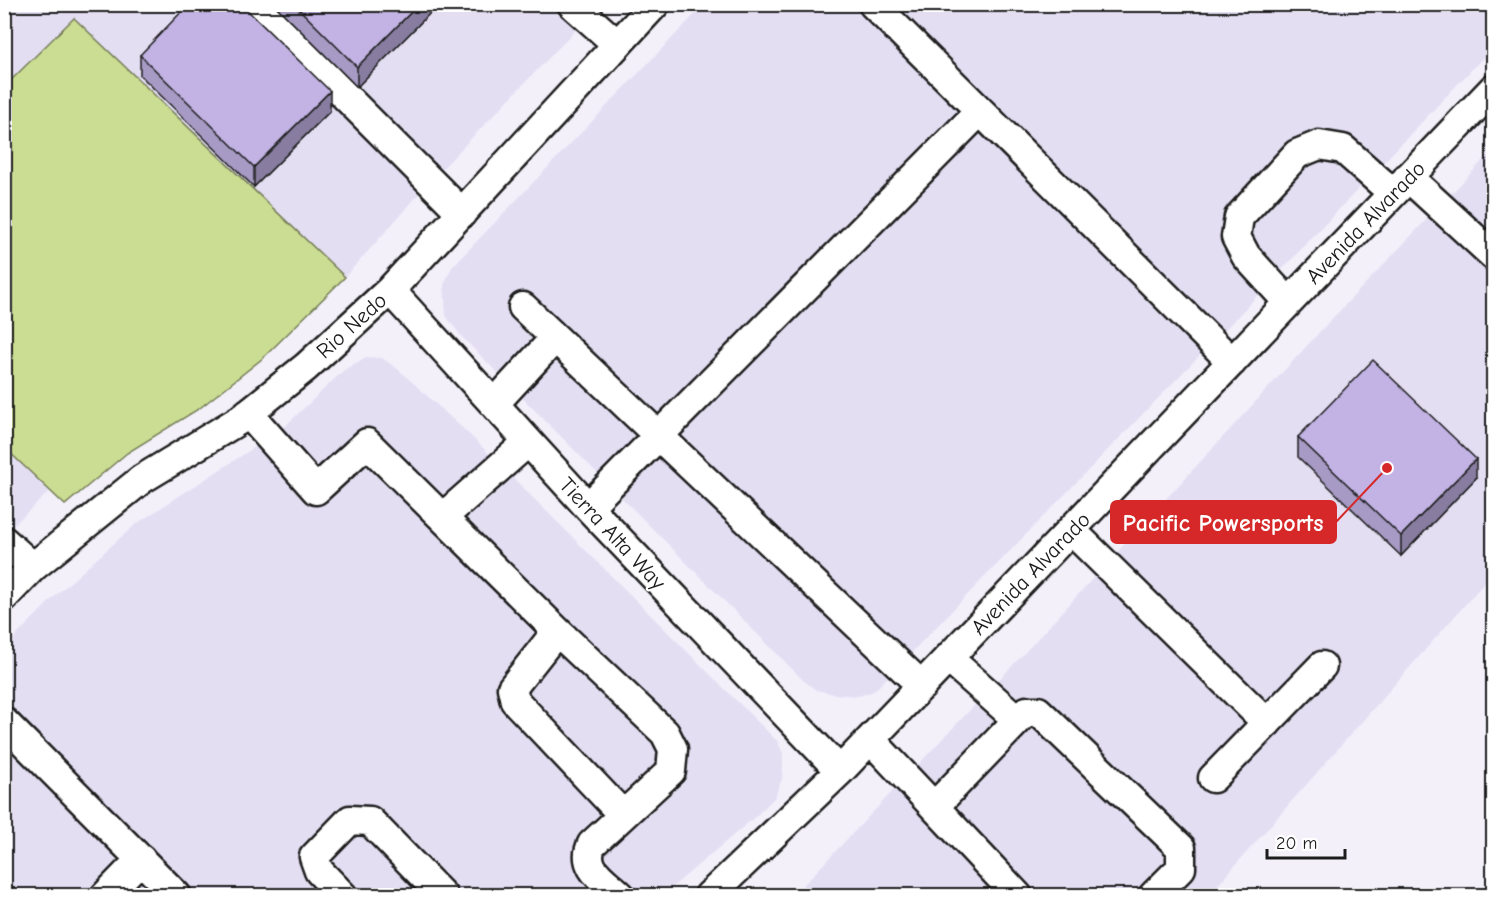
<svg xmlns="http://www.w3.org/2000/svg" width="1498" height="900" font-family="'Comic Neue',sans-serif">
<rect width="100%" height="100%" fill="#f3f0fa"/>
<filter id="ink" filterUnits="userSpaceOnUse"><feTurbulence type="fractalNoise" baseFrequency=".0167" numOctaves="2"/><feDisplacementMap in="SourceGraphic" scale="12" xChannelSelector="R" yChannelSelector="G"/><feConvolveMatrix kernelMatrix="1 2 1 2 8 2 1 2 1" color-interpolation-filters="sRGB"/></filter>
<g filter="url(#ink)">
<path fill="#e4def3" d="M5,5h595l-164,170 -91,102 -271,-259 -69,69z
M704,5h789v42l-256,270 -363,374 -15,5 -25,-2 -18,-4 -12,-9 -343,-345 -15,-20 -2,-31 8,-18z
M1493,150v423l-284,322 -416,1 235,-247 298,-324z
M366,357l16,1 17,12 73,67 306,305 5,12v13l-1,12 -7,18 -19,19 -93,79 -658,1v-249l52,-53 79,-70 145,-94 63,-60z
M5,448l45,43 -45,42z"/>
<path fill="#cbdd92" stroke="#747c57" stroke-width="1.5" d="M74,18l271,259 -82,81 -63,50 -73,45 -62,52 -60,-57 -1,-361z"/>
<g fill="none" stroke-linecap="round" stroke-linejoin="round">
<g stroke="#1c1c1c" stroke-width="33">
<path id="minor" d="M253,4l209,209
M572,4l45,40
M873,4l359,358
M1408,177l86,79
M390,290l198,217 252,264
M1288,302l-42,-46 -10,-19 3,-20 58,-63 22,-9 24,4 50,44
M523,307l399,379
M494,404l61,-66
M248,413l68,77 51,-47 190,188 -45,57 3,13 107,113
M588,507l392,-396
M443,517l85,-75
M1071,530l196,193
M4,541l29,26
M4,597l29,-30 109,-88 99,-60 65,-52 84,-77 265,-286
M557,631l108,102 8,16 -2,22 -79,73c-12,24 13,36 29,52
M948,658l63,56 9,4 7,-7h11l143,137v20l-28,28
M4,722l173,174
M871,740l147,156
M1213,778l109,-112
M934,807l86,-89
M105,896l36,-37
M343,896l-24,-25 -5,-14 36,-37 20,1 73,75
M709,896l131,-125 654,-683"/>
</g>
<use href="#minor" stroke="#fff" stroke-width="28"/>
</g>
<path fill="#a79ac4" stroke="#1c1c1c" stroke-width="1.5" d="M274,4h160v5l-77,78z
M140,55l190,56 -76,76 -114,-112z
M1298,437l178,41 -75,78 -103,-99z"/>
<path fill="#887da0" stroke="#1c1c1c" stroke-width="1.5" d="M419,4h15v5l-77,78v-20z
M330,91v20l-76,76v-20z
M1476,459v19l-75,78v-20z"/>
<path fill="#c2b3e4" stroke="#1c1c1c" stroke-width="1.5" d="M189,4h52l89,87 -76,76 -114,-112z
M294,4h125l-62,63z
M1373,360l103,99 -75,77 -103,-99z"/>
</g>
<g text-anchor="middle" stroke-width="4.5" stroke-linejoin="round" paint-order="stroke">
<g font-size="22" fill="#1c1c1c" stroke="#fff">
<text transform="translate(1365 222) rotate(-46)" y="8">Avenida Alvarado</text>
<text transform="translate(351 325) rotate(-42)" y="8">Rio Nedo</text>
<text transform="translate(613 533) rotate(47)" y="8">Tierra Alta Way</text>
<text transform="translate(1030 573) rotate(-46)" y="8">Avenida Alvarado</text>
</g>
</g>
<path fill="none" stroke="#d62828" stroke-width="2" d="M1387 468L1336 522"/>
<circle fill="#d62828" stroke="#fff" stroke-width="2" cx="1387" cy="468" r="6"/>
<rect fill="#d62828" stroke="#d62828" stroke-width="2" x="1111" y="501" width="225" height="42" rx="6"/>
<g font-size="24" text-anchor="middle" font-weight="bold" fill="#fff">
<text x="1223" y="531">Pacific Powersports</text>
</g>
<rect width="1498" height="900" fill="none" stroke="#fff" stroke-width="24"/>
<rect x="12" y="12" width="1474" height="876" fill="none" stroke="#1c1c1c" stroke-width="2" filter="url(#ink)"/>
<path d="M1267 849v9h78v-9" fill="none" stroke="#1c1c1c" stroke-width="3"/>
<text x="1276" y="849" font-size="18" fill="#1c1c1c" stroke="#ffffff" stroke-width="4.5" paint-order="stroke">20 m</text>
</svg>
